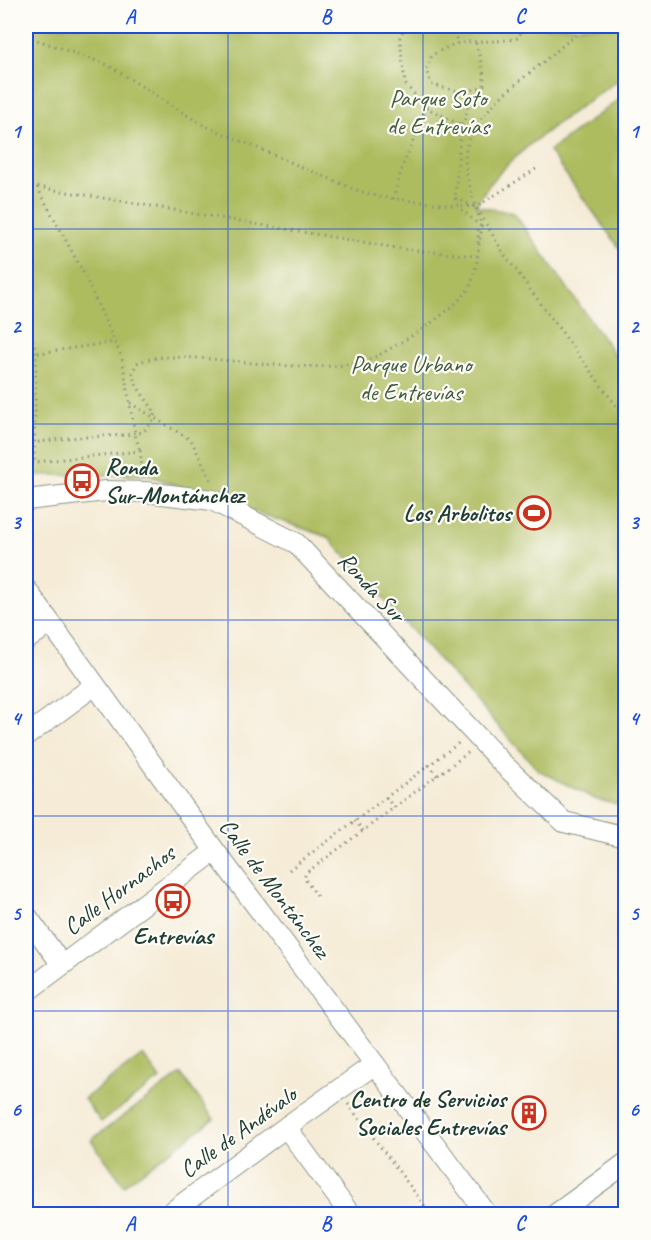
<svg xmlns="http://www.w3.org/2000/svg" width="651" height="1240" font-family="Caveat,sans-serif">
<rect width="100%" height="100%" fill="#fdfcf7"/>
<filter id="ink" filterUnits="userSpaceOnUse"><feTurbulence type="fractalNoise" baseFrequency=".0167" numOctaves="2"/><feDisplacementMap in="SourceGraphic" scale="12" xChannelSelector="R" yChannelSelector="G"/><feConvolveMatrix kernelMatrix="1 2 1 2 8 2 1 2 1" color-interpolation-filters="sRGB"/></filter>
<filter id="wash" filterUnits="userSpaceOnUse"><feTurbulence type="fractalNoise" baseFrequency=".008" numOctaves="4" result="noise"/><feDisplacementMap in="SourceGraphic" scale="24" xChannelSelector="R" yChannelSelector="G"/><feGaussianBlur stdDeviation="1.35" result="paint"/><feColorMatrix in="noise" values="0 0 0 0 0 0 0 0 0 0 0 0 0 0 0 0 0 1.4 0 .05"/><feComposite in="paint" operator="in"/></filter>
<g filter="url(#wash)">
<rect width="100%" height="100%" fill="#f5ebd6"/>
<path fill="#adbc5f" stroke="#667c4a" stroke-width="1.5" d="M26,26h599v49c-42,31 -128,84 -149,131l38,7 111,156v437l-28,-6 -59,-30 -210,-233 -181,-62h-121z
M625,95v161l-76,-105z
M143,1055l17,24 -59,43 -17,-23z
M181,1074l33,45 -90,66 -33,-45z"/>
</g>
<g filter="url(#ink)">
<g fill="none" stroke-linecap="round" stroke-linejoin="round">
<g stroke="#8a9485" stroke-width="22">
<path id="minor" d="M26,500l80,-9 39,1 67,8 84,43 207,221 61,58 62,15
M26,589l189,262 272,363
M26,640l24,-17
M26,736l69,-51
M26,915l36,50
M26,992l189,-141
M286,1127l64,87
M169,1214l117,-87 89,-63
M556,1214l70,-51"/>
</g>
<path stroke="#8a9485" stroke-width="3" stroke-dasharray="1.5 4.5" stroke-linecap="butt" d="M405,26l-5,11 5,47 22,24 34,17 -6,73 21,9 28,47 122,165
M453,26l4,17
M26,36l82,29 93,59 155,66 23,7 79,9 22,20
M476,43l8,32v10c-18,11 -34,5 -53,-1l-5,-14 6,-15c8,-4 18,-10 27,-12 20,-3 38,0 59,-5l2,-4 -2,-8
M461,125c8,-11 7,-20 6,-33
M26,185l383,65 68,6
M37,187l46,85 39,86 13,76 5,17
M455,198l3,8 18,1 60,-38
M393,199l10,-34 24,-57
M478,243v-17
M26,310l10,43 -2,110
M26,355l89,-13
M26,397l9,-2
M130,403l61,37 21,42
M26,444l41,-6 59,-3 17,-3 9,-9 3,-10c-5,-10 -23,-29 -22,-40 0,-4 3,-7 4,-10 19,-8 37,-6 58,-5 49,2 141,20 184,-3 25,-14 71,-41 88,-64 8,-11 10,-31 12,-44 0,-7 3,-15 2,-22 -5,-23 -19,-52 -15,-75 7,-37 53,-68 80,-90 14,-12 27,-24 42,-34
M26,463l114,-12 3,24
M429,765l8,11
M386,797l8,11
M355,820l8,11
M289,870l171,-128
M317,896l-13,-18 2,-5 163,-121
M348,1104l83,110
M26,1205l7,9
M625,1214h1"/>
<use href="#minor" stroke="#fff" stroke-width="20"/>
</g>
</g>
<path fill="none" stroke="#1d4ed8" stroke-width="1.5" stroke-opacity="0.55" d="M228,26v1188M423,26v1188M26,229h600M26,424h600M26,620h600M26,816h600M26,1011h600"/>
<defs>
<g id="bus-ring" transform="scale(1.725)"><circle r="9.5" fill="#fdfcf7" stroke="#c8321e" stroke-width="1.5"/><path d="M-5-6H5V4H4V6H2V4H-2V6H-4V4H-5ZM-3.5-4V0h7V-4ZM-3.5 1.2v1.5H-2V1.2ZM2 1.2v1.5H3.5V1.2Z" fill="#c8321e"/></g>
<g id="stadium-ring" transform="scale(1.725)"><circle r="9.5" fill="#fdfcf7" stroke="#c8321e" stroke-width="1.5"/><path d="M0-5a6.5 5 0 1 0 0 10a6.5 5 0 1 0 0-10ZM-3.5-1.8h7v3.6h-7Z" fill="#c8321e"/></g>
<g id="building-ring" transform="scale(1.725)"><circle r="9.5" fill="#fdfcf7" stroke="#c8321e" stroke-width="1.5"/><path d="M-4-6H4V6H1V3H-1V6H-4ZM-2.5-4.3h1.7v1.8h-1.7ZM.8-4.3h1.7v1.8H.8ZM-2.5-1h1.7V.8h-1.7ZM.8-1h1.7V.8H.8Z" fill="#c8321e"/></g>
</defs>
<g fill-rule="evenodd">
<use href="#bus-ring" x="82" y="481"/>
<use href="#stadium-ring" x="534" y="513"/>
<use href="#bus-ring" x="173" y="901"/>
<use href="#building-ring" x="529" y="1113"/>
</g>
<g text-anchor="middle" stroke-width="4.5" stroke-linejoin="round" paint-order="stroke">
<g font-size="24" fill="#425d3f" stroke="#fdfcf7">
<text x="438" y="106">Parque Soto<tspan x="438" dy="28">de Entrevías</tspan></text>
<text x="411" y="372">Parque Urbano<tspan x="411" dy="28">de Entrevías</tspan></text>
</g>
<g font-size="24" font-weight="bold" fill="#1f3d34" stroke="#fdfcf7" text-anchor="end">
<text x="105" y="475" text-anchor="start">Ronda<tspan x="105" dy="28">Sur-Montánchez</tspan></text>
<text x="511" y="521">Los Arbolitos</text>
<text x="173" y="944" text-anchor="middle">Entrevías</text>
<text x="506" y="1107">Centro de Servicios<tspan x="506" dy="28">Sociales Entrevías</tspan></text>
</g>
<g font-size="24" fill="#1f3d34" stroke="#fdfcf7">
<text transform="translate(372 587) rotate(47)" y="8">Ronda Sur</text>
<text transform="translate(275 888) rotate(53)" y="8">Calle de Montánchez</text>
<text transform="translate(119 890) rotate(-37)" y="8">Calle Hornachos</text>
<text transform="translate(238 1132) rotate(-36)" y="8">Calle de Andévalo</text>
</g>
</g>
<rect width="651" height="1240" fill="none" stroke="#fdfcf7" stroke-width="66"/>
<rect x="33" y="33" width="585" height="1174" fill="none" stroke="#1d4ed8" stroke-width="2"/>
<g font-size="20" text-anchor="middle" font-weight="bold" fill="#1d4ed8">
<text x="130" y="23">A</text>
<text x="326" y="23">B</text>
<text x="520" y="23">C</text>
<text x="16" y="138">1</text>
<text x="634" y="138">1</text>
<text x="16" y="333">2</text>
<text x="634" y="333">2</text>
<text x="16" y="529">3</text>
<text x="634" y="529">3</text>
<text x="16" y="725">4</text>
<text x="634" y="725">4</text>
<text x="16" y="920">5</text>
<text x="634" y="920">5</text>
<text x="16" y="1116">6</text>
<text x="634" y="1116">6</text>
<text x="130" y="1230">A</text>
<text x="326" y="1230">B</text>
<text x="520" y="1230">C</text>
</g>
</svg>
